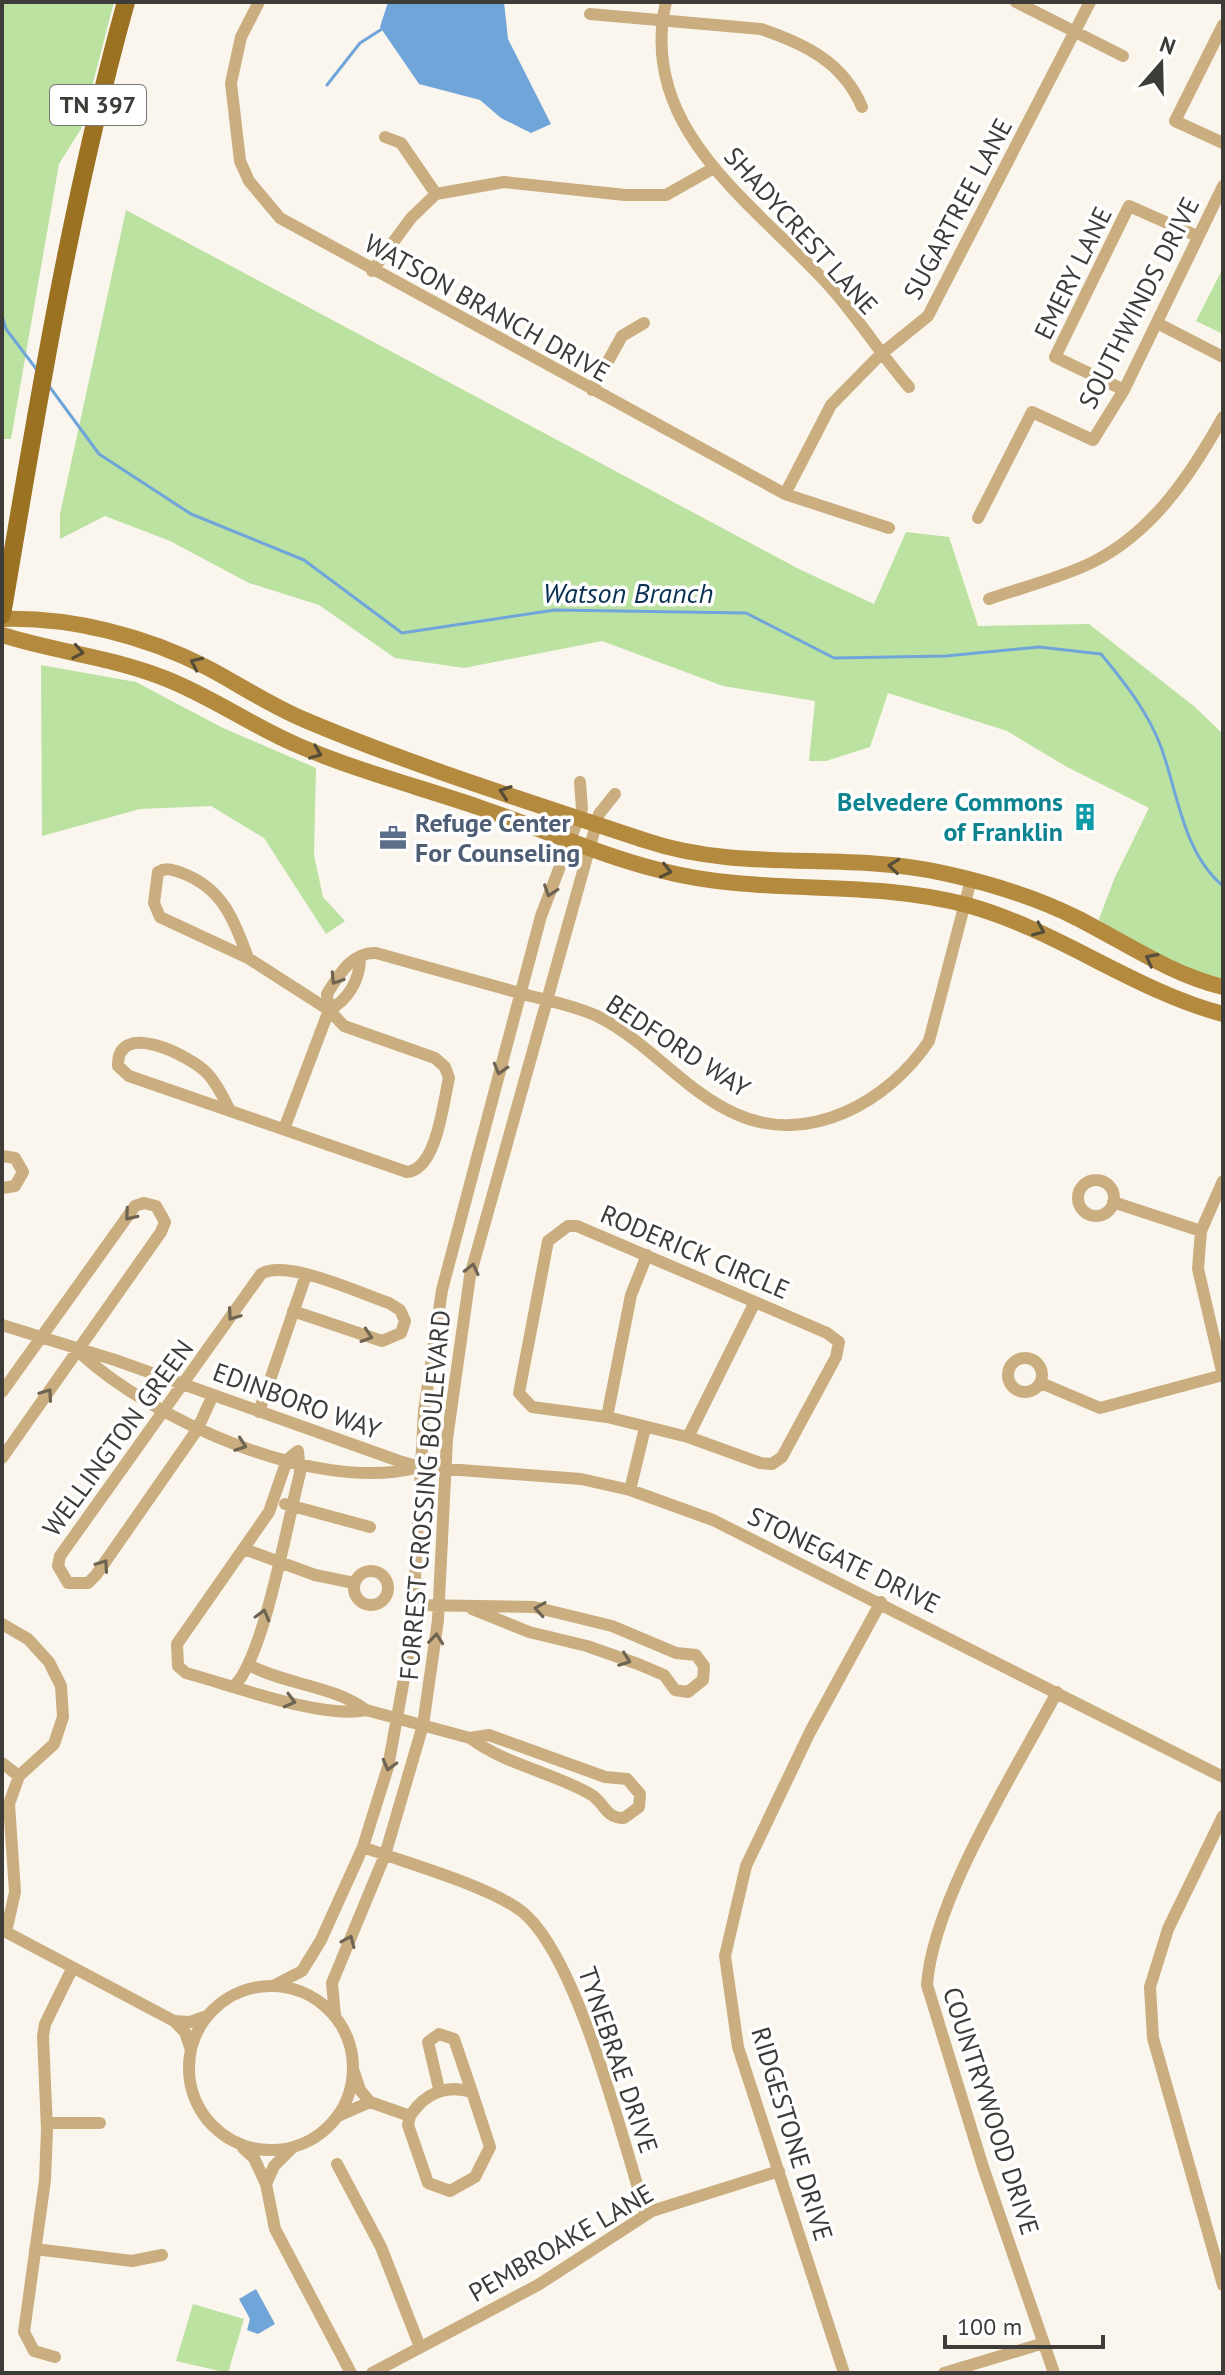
<svg xmlns="http://www.w3.org/2000/svg" width="1225" height="2375" font-family="'PT Sans',sans-serif">
<rect width="100%" height="100%" fill="#faf6ee"/>
<path fill="#bce2a1" d="M2,2h112l-33,127 -22,35 -48,275h-9z
M126,210l673,359 75,35 32,-72 43,5 29,89 111,-2 106,83 28,27v253l-113,-51 -11,-17 16,-42 34,-69 -82,-41 -60,-36 -119,-38 -18,54 -44,14h-17l6,-60 -92,-15 -121,-45 -138,27 -69,-10 -76,-53 -70,-22 -79,-42 -65,-25 -45,23v-25z
M1222,270l1,1v63l-27,-13z
M41,665l95,17 87,46 93,40 -2,87 9,42 22,24 -19,13 -62,-96 -53,-32 -71,3 -98,27z
M193,2304l51,15 -16,54 -52,-12z"/>
<path fill="#70a5da" d="M388,2h116l4,37 43,85 -20,9 -30,-15 -21,-18 -61,-16 -39,-57z
M256,2289l19,35 -17,10 -11,-4 3,-11 -11,-20z"/>
<g fill="none" stroke-linecap="round" stroke-linejoin="round">
<path stroke="#70a5da" stroke-width="3" d="M327,85l33,-42 22,-14
M2,316l4,13 31,41
M49,386l50,68 92,60 113,46 98,73 153,-23 191,3 88,45 112,-2 93,-9 62,7c24,29 47,58 60,93 17,46 22,106 62,139"/>
<path stroke="#caae7f" stroke-width="12" d="M259,2l-18,35 -10,46 9,78 9,20 31,37 505,276 104,34
M666,2c-30,130 94,205 167,288 27,31 49,66 76,97
M1016,2l107,54
M590,14l171,15c44,15 82,33 101,78
M1223,25l-48,96 48,22
M385,137l16,6 35,51
M372,271l39,-53 25,-24 68,-12 121,13h41l46,-26
M1157,323l66,34
M592,390l30,-54 22,-13
M1124,390l-69,-33 74,-151 68,30
M785,494l46,-89 50,-51 47,-38 162,-314
M978,518l54,-106 61,28 31,-50 99,-204
M989,599c34,-12 72,-21 104,-37 60,-30 99,-89 130,-145
M329,1010l-2,-16c12,-19 24,-42 49,-41 47,13 93,26 140,39 27,8 55,12 81,24 51,25 87,75 139,98 73,33 153,-13 193,-73l42,-161
M329,1010c19,-10 31,-30 31,-52
M230,1111c-6,-13 -13,-27 -23,-38 -18,-18 -90,-54 -89,-7l11,10 278,96c30,-3 36,-69 42,-94l-4,-11 -10,-9 -91,-32 -15,-16 -81,-52 -88,-41 -6,-14 4,-31c9,-5 15,-2 24,1 40,15 52,46 66,85
M284,1129l45,-119
M2,1156l13,2 8,14 -8,14 -13,2
M1078 1198a18 18 0 1 1 36 0a18 18 0 1 1-36 0Z
M1223,1181l-22,50 -3,38 25,107
M1113,1202l88,29
M568,1226h9l178,76 72,31 12,9 -3,15 -54,100 -10,7 -12,-1 -72,-26 -81,-20 -75,-10 -13,-14 29,-152z
M2,1325l113,35 284,101 21,6 161,12 49,11 83,30 510,257
M80,1353c74,68 235,140 336,115
M1008 1375a17 17 0 1 1 34 0a17 17 0 1 1-34 0Z
M1041,1383l59,25 123,-33
M2,1392l133,-186 9,-3 12,3 9,16 -4,10 -159,226
M213,1395l-16,35 -101,145 -8,8h-20l-10,-17 2,-10 201,-282c25,-16 100,20 128,29l11,7 5,11 -4,12 -19,8 -89,-30
M259,1412l47,-137
M607,1417l24,-122 16,-40
M688,1437l67,-135
M630,1490l15,-62
M285,1504l85,23
M244,1549l71,26 39,8
M354 1588a17 17 0 1 1 34 0a17 17 0 1 1-34 0Z
M414,1605l120,2 78,19 64,27 20,2 8,11 -1,14 -15,12 -13,-2 -11,-15 -26,-11 -51,-18 -58,-14 -57,-23
M2,1624l26,15 21,23 12,24 2,31 -9,27 -35,32 -10,28 6,88 -9,40 168,89
M234,1686c30,-28 54,-167 66,-213l-2,-22 -11,9 -18,52 -92,132 1,22 8,7c45,12 138,47 180,37 -34,-25 -80,-25 -117,-45
M366,1710l104,28
M489,1735l116,42 22,2 13,15 -1,13 -15,11c-20,0 -19,-16 -34,-24 -38,-22 -84,-29 -120,-56z
M2,1763l17,13
M1223,1816l-55,113 -18,58 3,51 70,247
M363,1847c43,16 119,37 154,61 59,38 106,235 129,306
M273,1986l29,-15 19,-31 42,-93 25,-80 24,-132 12,-224 18,-121 99,-374 41,-107 -2,-27
M189 2068a82 82 0 1 1 164 0a82 82 0 1 1-164 0Z
M335,2016l-3,-33 53,-128 38,-130 15,-105 9,-181 23,-163 129,-462 16,-20
M191,2050l-6,-18 -11,-11 16,1 17,-6
M439,2089l-11,-47 11,-8 15,5 18,53
M370,2102l40,14 -2,9 20,58 22,8 25,-14 15,-30 -18,-55c-26,-8 -47,1 -62,24
M338,2116l32,-14 -10,-12 -6,-18
M47,2123h53
M243,2148l11,10 12,26 8,-18 18,-18
M337,2164l44,83 39,100
M266,2184l9,45 76,144
M35,2249l97,12 30,-6
M55,2357l-21,-6 -10,-19 21,-152 2,-50 -4,-94 2,-12 27,-55
M372,2373l166,-88 114,-74 127,-40
M844,2373l-106,-326 -13,-91 21,-90 64,-134 71,-130
M944,2373l100,-30
M1054,2373l-71,-206 -56,-182c6,-86 89,-215 130,-293"/>
<path stroke="#b48a3e" stroke-width="16" d="M2,619c70,-2 144,17 206,49 32,17 63,38 97,52 111,47 228,83 342,121 96,32 199,10 296,32 46,10 92,24 134,45 49,25 93,56 146,69
M2,635c54,17 109,22 162,43 47,18 88,48 133,67 60,26 123,42 184,63 59,20 118,47 178,62 101,27 208,8 308,35 91,25 166,85 256,109"/>
<path stroke="#9b7222" stroke-width="18" d="M2,615c35,-206 68,-412 124,-613"/>
</g>
<defs><path id="oneway-chevron" d="M-2-3.5L2.5 0L-2 3.5" fill="none" stroke-width="1.6" stroke-linecap="round" stroke-linejoin="round" transform="scale(2)"/></defs>
<g stroke="#564c3a">
<use href="#oneway-chevron" transform="translate(78 652) rotate(10)"/>
<use href="#oneway-chevron" transform="translate(196 663) rotate(-155)"/>
<use href="#oneway-chevron" transform="translate(316 753) rotate(22)"/>
<use href="#oneway-chevron" transform="translate(505 792) rotate(-161)"/>
<use href="#oneway-chevron" transform="translate(894 866) rotate(-174)"/>
<use href="#oneway-chevron" transform="translate(666 871) rotate(13)"/>
<use href="#oneway-chevron" transform="translate(1039 930) rotate(23)"/>
<use href="#oneway-chevron" transform="translate(1151 959) rotate(-152)"/>
</g>
<g stroke="#6f6452">
<use href="#oneway-chevron" transform="translate(550 891) rotate(109)"/>
<use href="#oneway-chevron" transform="translate(336 979) rotate(123)"/>
<use href="#oneway-chevron" transform="translate(500 1069) rotate(106)"/>
<use href="#oneway-chevron" transform="translate(130 1215) rotate(130)"/>
<use href="#oneway-chevron" transform="translate(472 1269) rotate(-77)"/>
<use href="#oneway-chevron" transform="translate(233 1315) rotate(125)"/>
<use href="#oneway-chevron" transform="translate(367 1336) rotate(18)"/>
<use href="#oneway-chevron" transform="translate(47 1394) rotate(-55)"/>
<use href="#oneway-chevron" transform="translate(241 1445) rotate(19)"/>
<use href="#oneway-chevron" transform="translate(103 1565) rotate(-55)"/>
<use href="#oneway-chevron" transform="translate(540 1609) rotate(-171)"/>
<use href="#oneway-chevron" transform="translate(263 1615) rotate(-75)"/>
<use href="#oneway-chevron" transform="translate(436 1639) rotate(-84)"/>
<use href="#oneway-chevron" transform="translate(625 1660) rotate(20)"/>
<use href="#oneway-chevron" transform="translate(290 1701) rotate(15)"/>
<use href="#oneway-chevron" transform="translate(389 1765) rotate(105)"/>
<use href="#oneway-chevron" transform="translate(349 1941) rotate(-67)"/>
</g>
<defs>
<g id="building-bare" transform="scale(2.16)"><path d="M-4-6H4V6H1V3H-1V6H-4ZM-2.5-4.3h1.7v1.8h-1.7ZM.8-4.3h1.7v1.8H.8ZM-2.5-1h1.7V.8h-1.7ZM.8-1h1.7V.8H.8Z" fill="#0f9aa8" stroke="#fff" stroke-width="2.5" paint-order="stroke"/></g>
<g id="office-bare" transform="scale(2.16)"><path d="M-6-3h4V-5.5h4V-3h4V5H-6ZM-1-4.5V-3h2v-1.5ZM-6 0V1H6V0Z" fill="#5c6f8a" stroke="#fff" stroke-width="2.5" paint-order="stroke"/></g>
</defs>
<g fill-rule="evenodd">
<use href="#building-bare" x="1085" y="817"/>
<use href="#office-bare" x="393" y="838"/>
</g>
<g text-anchor="middle" stroke-width="7" stroke-linejoin="round" paint-order="stroke">
<rect fill="#fff" stroke="#787674" stroke-width="2" x="50" y="85" width="96" height="40" rx="6"/>
<g font-size="24" font-weight="bold" fill="#3e3c39">
<text x="98" y="113">TN 397</text>
</g>
<g font-size="26" fill="#3e3c39" stroke="#fff">
<text transform="translate(958 209) rotate(-62)" y="9">SUGARTREE LANE</text>
<text transform="translate(801 231) rotate(48)" y="9">SHADYCREST LANE</text>
<text transform="translate(1073 273) rotate(-64)" y="9">EMERY LANE</text>
<text transform="translate(1139 303) rotate(-63)" y="9">SOUTHWINDS DRIVE</text>
<text transform="translate(487 308) rotate(29)" y="9">WATSON BRANCH DRIVE</text>
<text transform="translate(678 1046) rotate(33)" y="9">BEDFORD WAY</text>
<text transform="translate(695 1252) rotate(23)" y="9">RODERICK CIRCLE</text>
<text transform="translate(297 1401) rotate(20)" y="9">EDINBORO WAY</text>
<text transform="translate(118 1438) rotate(-54)" y="9">WELLINGTON GREEN</text>
<text transform="translate(425 1495) rotate(-85)" y="9">FORREST CROSSING BOULEVARD</text>
<text transform="translate(844 1560) rotate(26)" y="9">STONEGATE DRIVE</text>
<text transform="translate(618 2060) rotate(71)" y="9">TYNEBRAE DRIVE</text>
<text transform="translate(991 2111) rotate(72)" y="9">COUNTRYWOOD DRIVE</text>
<text transform="translate(792 2134) rotate(73)" y="9">RIDGESTONE DRIVE</text>
<text transform="translate(561 2243) rotate(-30)" y="9">PEMBROAKE LANE</text>
</g>
<g font-size="26" font-weight="bold" fill="#0d838f" stroke="#fff" text-anchor="end">
<text x="1063" y="811">Belvedere Commons<tspan x="1063" dy="30">of Franklin</tspan></text>
</g>
<g font-size="26" font-weight="bold" fill="#4e5e75" stroke="#fff" text-anchor="start">
<text x="415" y="832">Refuge Center<tspan x="415" dy="30">For Counseling</tspan></text>
</g>
<g font-size="28" font-style="italic" fill="#093053" stroke="#fff">
<text x="628" y="603">Watson Branch</text>
</g>
</g>
<rect width="1225" height="2375" fill="none" stroke="#3e3c39" stroke-width="8"/>
<g transform="translate(1161 64) rotate(20)" stroke="#ffffff" stroke-width="6" paint-order="stroke">
<path d="M0-6L14 30L0 20L-14 30Z" fill="#3e3c39"/>
<text y="-12" font-size="22" font-weight="bold" text-anchor="middle" fill="#3e3c39">N</text>
</g>
<path d="M945 2335v12h158v-12" fill="none" stroke="#3e3c39" stroke-width="4"/>
<text x="957" y="2335" font-size="24" fill="#3e3c39" stroke="#ffffff" stroke-width="6" paint-order="stroke">100 m</text>
</svg>
